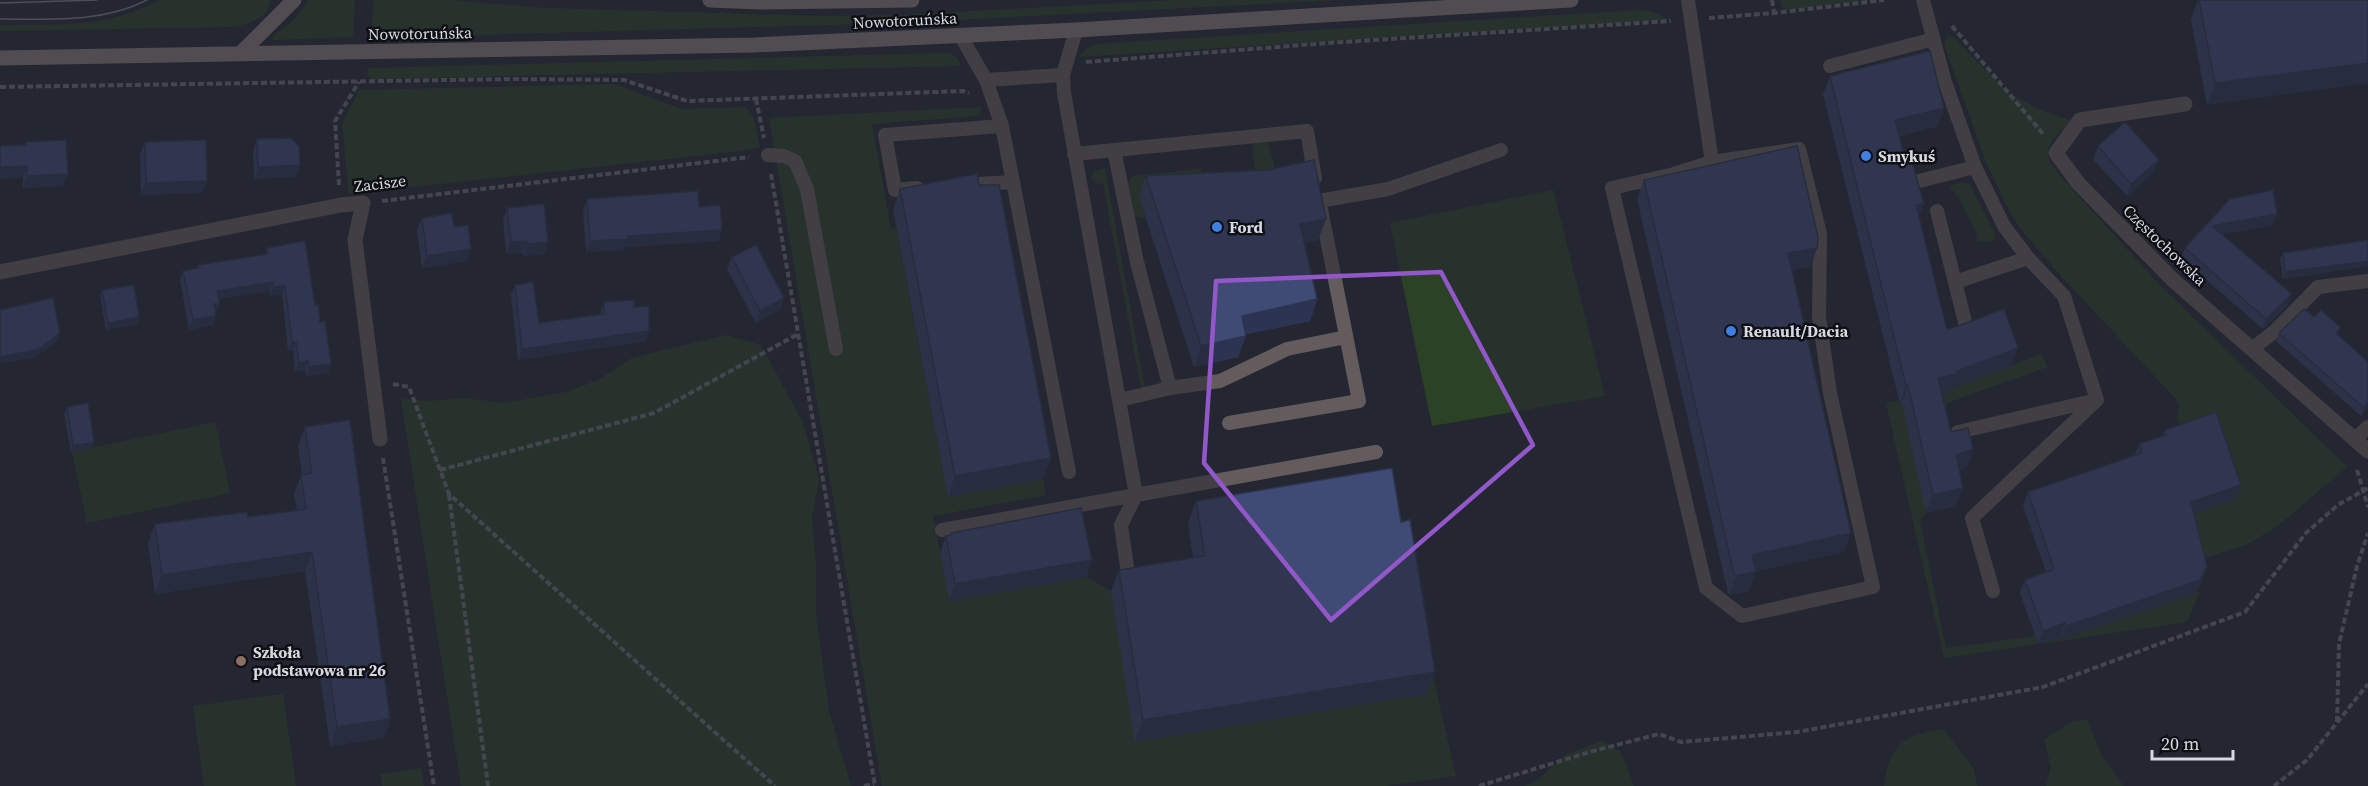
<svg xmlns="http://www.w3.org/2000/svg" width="2368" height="786" font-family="'Source Serif 4',serif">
<rect width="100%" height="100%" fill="#242732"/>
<path fill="#2c4227" d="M160,0h110c0,18 -24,25 -39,27l-231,4v-6c62,-1 103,4 160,-25z
M309,0h46l-2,37 -80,3 2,-6 19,-14z
M374,0h73l100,8 279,8 73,-1 276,-15h164l-441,23 -527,15z
M1780,0h84l-77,10 -5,-2z
M1638,10c11,1 21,2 29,10l-589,37 9,-9 9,-4z
M1948,36l5,1 55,56 33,17 29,10 -1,5c-11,6 -19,17 -22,29l4,10 10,13 97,106 189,184 -68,58 -33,20 -45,14 -12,-44 -3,-81 -9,-15 2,-12 -3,-8 -115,-123 -43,-50 -11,-20 -21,-44 -41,-115v-7z
M949,53l8,5 4,8 -590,13 -4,-6 3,-5z
M614,84l68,25 63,-2 8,9 7,31 -19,4 -392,43 -7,-70 17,-34z
M982,107l-3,9 -107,8 19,105 5,-1 52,269 95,-18 3,16 -113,21 16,85 137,-24 25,14 291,-49 54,234 -72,10h-502l-113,-668z
M1255,140h11l2,3 12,44 -19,4c-4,-15 -12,-37 -6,-51z
M1105,168l40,220h-3l-2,-5 -37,-200 -7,1 -5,-6 3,-7z
M1201,169l4,25 -66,3 6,21 -10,-2 -7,-33 5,-7z
M1963,182l7,3 24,47 1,6 -6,4 -12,-1 -1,-9 -18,-35 -8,-9 2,-3z
M1553,190l52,206 -173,30 -42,-203z
M726,335l35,10 42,78 16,56 -7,39 4,49v49l13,95 22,75h-390l-60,-387 28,2 36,-3 38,5 63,-11 32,-12 34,-22z
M2042,354l5,13 -100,36v4l-21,8 24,15 4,17 -28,66 -5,5 -1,4 26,126 89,-12 3,8 22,-7 1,2 121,-41 13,-4 1,-3 4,1 -13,30 -243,36 -58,-255 13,-2 1,3 50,-12v-3z
M215,422l15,71 -143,30 -15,-71z
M283,694l13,92h-92l-11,-80z
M2087,720l16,38 21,28h-78l5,-19 -7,-28 30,-18z
M1943,729l31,40 3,17h-93c5,-41 19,-51 59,-57z
M1602,741l19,11 13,34h-110l12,-5 31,-27z
M421,768l3,18h-42l-1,-12z"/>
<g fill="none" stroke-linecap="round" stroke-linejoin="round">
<path stroke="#686b74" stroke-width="4" stroke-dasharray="6 3" stroke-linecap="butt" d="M1772,0l2,13
M1709,18l65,-5 110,-13
M1952,26l92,109
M1086,62l242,-19 343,-22
M0,87l513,-8 111,1 63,21 276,-10 6,2
M756,99l8,39
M771,174l104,612
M339,185l-4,-64 24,-39
M382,201l367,-44
M393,384l16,3 40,107 326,292
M383,458l51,328
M440,470l214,-57 144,-79
M2357,470l11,37
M449,495l39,291
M2337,722l2,-78 18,-78 11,-33
M864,786l10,-2
M1479,786l114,-35 66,-17 22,8 116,-10 246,-45 202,-75 61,-79 32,-28 30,-17
M2274,786l33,-26 61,-76"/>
<path stroke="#645c5c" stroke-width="14" d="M1688,0l24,162 87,-13 21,85 -1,83 11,76 43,194 -131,29 -36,-28 -94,-400 62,-14 38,-12
M1923,0l22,82 30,85 29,59 24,32 36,38 33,104 -125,118 21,73
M1830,66l104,-27
M986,80l77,-5
M1114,150l23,112 33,126
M1074,154l233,-23 8,47
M768,155l16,1 11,5 12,28 29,160
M1013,182l56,290
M1915,182l60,-15
M960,185l53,-3 -11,-56
M917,188l-22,2 -10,-55 117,-9 -16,-46 -26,-45
M1319,201l69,-12 113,-39
M1937,211l18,71 73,-24
M1955,282l11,44
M2252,349l23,-18 43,-44 50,-6
M1120,400l50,-12 50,-7 67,-32 59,-12
M1229,423l130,-22 -38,-192
M1958,432l139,-32
M2355,439l13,-12
M942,530l194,-35 -72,-402 -1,-18 13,-45
M1127,567l-6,-42 15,-30 240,-43"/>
<path stroke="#645c5c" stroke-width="15" d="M2185,104l-105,16 -24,33 22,30 95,97 195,171
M0,272l341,-67 22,-2 -8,37 25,199"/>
<path stroke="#867a7a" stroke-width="15" d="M710,0l49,2 153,-2
M241,53l53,-53
M0,58l754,-13 322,-15 495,-30"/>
<path stroke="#7a7c86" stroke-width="1.5" d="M0,3l97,-3
M0,19c50,0 102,4 147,-19"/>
</g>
<path fill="#364064" d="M2198,0h170l-161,105 -16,-85z
M1830,76l114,32 -6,18 -39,10 5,19 9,11 6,50 28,114 64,36 -59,22 -1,3 -9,3 9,38 22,17 -6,18 -8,3 -3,36 -30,7 -24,-110 -2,1 -77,-310z
M257,139l39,38 -42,2 -1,-28z
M26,142l42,32 -5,12 -40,2v-10l-23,1v-33l25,-1z
M145,142l62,39 -5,12 -61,2 -1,-41z
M2098,146l56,26 -27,24 -34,-37z
M1146,176l172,64 -14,3 13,56 -7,22 -65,13 -7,23 -44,10 -55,-170z
M1644,180l167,87 -19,3 52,282 -88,19 -7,20 -20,4 -1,-2 -91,-394z
M979,185l72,273 -8,21 -95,18 -55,-287 7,-21z
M587,199l112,8 23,23 -4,11 -93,6 -1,3 -38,2 -3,-42z
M2230,199l43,26 -51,9 66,71 -25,24 -82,-71 4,-10z
M507,208l41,34 -4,12 -21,2 -1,-3 -16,1 -3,-34z
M422,218l32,9 17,22 -4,12 -45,7 -5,-38z
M2368,240v26l-85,13 -3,-20 3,-6z
M267,248l48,57 13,68 -22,3 -1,-6 -10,2 -2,-21h-5l-6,-57 -12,2 -1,-5 -50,8 1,4 -4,10 -3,12 -24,5 -9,-50 3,-9 14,-3 1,-3 67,-10z
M732,257l52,41 -4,12 -24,13 -29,-54z
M515,285l24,38 61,-9 4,-12 30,5 12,34 -128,19 -7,-65z
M102,290l37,27 -2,7 -31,6 -6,-34z
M2314,317l24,18 30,27v46l-7,8 -85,-75 3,-8z
M67,407l27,35 -2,6 -21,4 -7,-39z
M305,427l85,292 -6,19 -54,8 -25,-175 -150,23 -7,-51 7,-19 93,-7 49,-7 -3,-16 7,-19h1l-4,-30z
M2165,430l76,55 -5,14 -42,14 8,67 -7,14 -134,45 -1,-2 -22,7 -18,-51 5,-13 21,-8 -23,-66 5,-14 107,-37 4,-11 23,-7z
M1196,501l205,21 34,150 -8,22 -292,48 -24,-151 8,-21 74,-12 -5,-35z
M951,533l141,27 -6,17 -137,24 -9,-48 6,-17 4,-1z"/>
<path fill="#2c3451" d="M2368,63v20l-161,22 8,-22z
M1944,108l-6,18 -49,12 6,-18z
M2159,160l-5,12 -27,24 4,-12z
M300,165l-4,12 -42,2 4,-12z
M27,166l-4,12 -23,1v-12z
M68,174l-5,12 -40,2 4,-12z
M207,181l-5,12 -61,2 5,-12z
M1924,204l-7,18 -1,-17z
M2277,214l-4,11 -65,12 4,-11z
M1326,219l-8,21 -26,5 8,-21z
M722,230l-4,11 -93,6 -1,3 -38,2 4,-11 38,-5z
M527,241l-5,12 -16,1 5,-12z
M548,242l-4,12 -21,2 4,-12z
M1817,248l-6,19 -30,5 7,-19z
M471,249l-4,12 -45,7 5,-12z
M2368,261v5l-85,13 2,-7z
M273,282l-4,9 -55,9 3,-9z
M285,285l-3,9 -12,2 3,-9z
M2292,294l-4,11 -25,24 3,-10z
M784,298l-4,12 -24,13 4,-12z
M1317,299l-7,22 -76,16 8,-21z
M220,303l-4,10 -5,1 3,-10z
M216,316l-3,9 -24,5 4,-10z
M139,317l-2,7 -31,6 2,-7z
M649,331l-3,10 -128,19 4,-11z
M60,333l-3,8 -21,16 -36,7v-7z
M1246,336l-8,21 -44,10 7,-21z
M292,342h4l-3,9h-5z
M2018,348l-7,18 -59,22 -1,3 -20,5 7,-18z
M308,361l-3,9 -10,2 4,-9z
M331,364l-3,9 -22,3 3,-9z
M1908,385l-6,18 -2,1 6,-18z
M2368,403v5l-7,8 3,-8z
M94,442l-2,6 -21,4 2,-6z
M1973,449l-6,18 -18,5 7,-17z
M1051,458l-8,21 -95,18 7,-21z
M2241,485l-5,14 -50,17 5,-14z
M1963,488l-7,18 -30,7 7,-18z
M1851,533l-7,19 -99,22 7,-19z
M312,552l-7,19 -150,23 7,-19z
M1092,560l-6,17 -137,24 6,-17z
M2207,566l-5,14 -7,14 -134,45 5,-13z
M1756,572l-7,19 -20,4 7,-19z
M2065,623l-5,14 -22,7 5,-13z
M1435,672l-8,22 -292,48 8,-22z
M390,719l-6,19 -54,8 7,-19z"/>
<path fill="#3f4b74" stroke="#2c3451" stroke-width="1.5" d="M2199,0h169v63l-153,20z
M1930,51l14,57 -49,12 9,35 9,2v9l11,38 -8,1 31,125 57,-21 14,39 -61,23v3l-19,4 13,54 17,-4 5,21 -17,6 7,33 -30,7 -25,-110 -2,1 -76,-310z
M2125,122l34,38 -28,24 -33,-38z
M291,138l8,8 1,19 -42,2 -1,-28z
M66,140l2,34 -41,2v-10l-27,1v-21l26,-1v-3z
M206,140l1,41 -61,2 -1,-41z
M1797,146l21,91 -1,11 -29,5 63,280 -99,22 4,17 -20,4 -2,-2 -90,-394z
M1314,160l12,59 -26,5 17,75 -75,17 4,20 -45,10 -55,-170 122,-6z
M977,174l2,11h20l52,273 -96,18 -55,-287z
M2273,190l4,24 -65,12 80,68 -26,25 -81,-71 45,-49z
M698,191l1,16 21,-2 2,25 -94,6v3l-38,2 -3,-42z
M544,204l4,38 -21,2v-3l-16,1 -4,-34z
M452,213l2,14 14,-2 3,24 -44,7 -5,-38z
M2368,240v21l-83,11 -2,-19z
M305,241l10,64 3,-1 2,18 5,-1 6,43 -22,3 -1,-6 -9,2 -3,-21h-4l-7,-57 -12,2v-5l-56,9 3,12 -6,1 2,12 -23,4 -10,-49 16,-3 -1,-3 70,-11 -1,-6z
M756,245l28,53 -24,13 -28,-54z
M533,282l6,41 65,-9v-12l30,-2v7l15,-1v25l-127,18 -7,-64z
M134,285l5,32 -31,6 -6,-33z
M53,298l7,35 -21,16 -39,8v-47z
M2304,309l10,8 7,-7 20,18 -5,5 32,29v41l-4,5 -85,-75z
M88,403l6,39 -21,4 -6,-39z
M2216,412l25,73 -50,17 16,64 -7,14 -134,46 -1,-3 -22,8 -18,-51 29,-11 -26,-77 114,-39 -3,-9 27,-9 -1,-5z
M350,420l40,299 -53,8 -25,-175 -150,23 -7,-51 92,-12 1,5 58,-8 -5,-34 11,-2 -7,-46z
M1392,468l9,54 9,-2 25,152 -292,48 -24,-150 86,-14 -9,-55z
M1081,508l11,52 -137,24 -9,-48 5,-1v-2z"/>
<path d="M0 0H2368V786H0ZM1441,272l92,173 -202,175 -127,-157 12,-182z" fill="#242732" fill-opacity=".55" fill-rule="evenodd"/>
<path fill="none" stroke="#9257c8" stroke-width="4.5" stroke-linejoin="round" d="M1441,272l92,173 -202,175 -127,-157 12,-182z"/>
<g fill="#3f7fe0" stroke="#0f1015" stroke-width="2">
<circle cx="1866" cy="156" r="6"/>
<circle cx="1217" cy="227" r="6"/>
<circle cx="1731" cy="331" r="6"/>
</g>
<circle fill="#8d6e63" stroke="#0f1015" stroke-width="2" cx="241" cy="661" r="6"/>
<g text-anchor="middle" stroke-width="5" stroke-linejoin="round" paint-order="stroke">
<g font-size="16" fill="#d7d9e1" stroke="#0f1015">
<text transform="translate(905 20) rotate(-3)" y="6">Nowotoruńska</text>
<text transform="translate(420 33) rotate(-1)" y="6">Nowotoruńska</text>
<text transform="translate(380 183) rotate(-7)" y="6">Zacisze</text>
<text transform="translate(2165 245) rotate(44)" y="6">Częstochowska</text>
</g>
<g font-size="16" font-weight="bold" fill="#d7d9e1" stroke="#0f1015" text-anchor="start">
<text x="1878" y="162">Smykuś</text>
<text x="1229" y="233">Ford</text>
<text x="1743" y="337">Renault/Dacia</text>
<text x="253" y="658">Szkoła<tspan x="253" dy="18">podstawowa nr 26</tspan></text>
</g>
</g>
<path d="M2152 750v9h81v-9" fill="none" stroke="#d7d9e1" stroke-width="3"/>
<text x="2161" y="750" font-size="18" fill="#d7d9e1" stroke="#0f1015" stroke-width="4.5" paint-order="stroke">20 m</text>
</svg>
